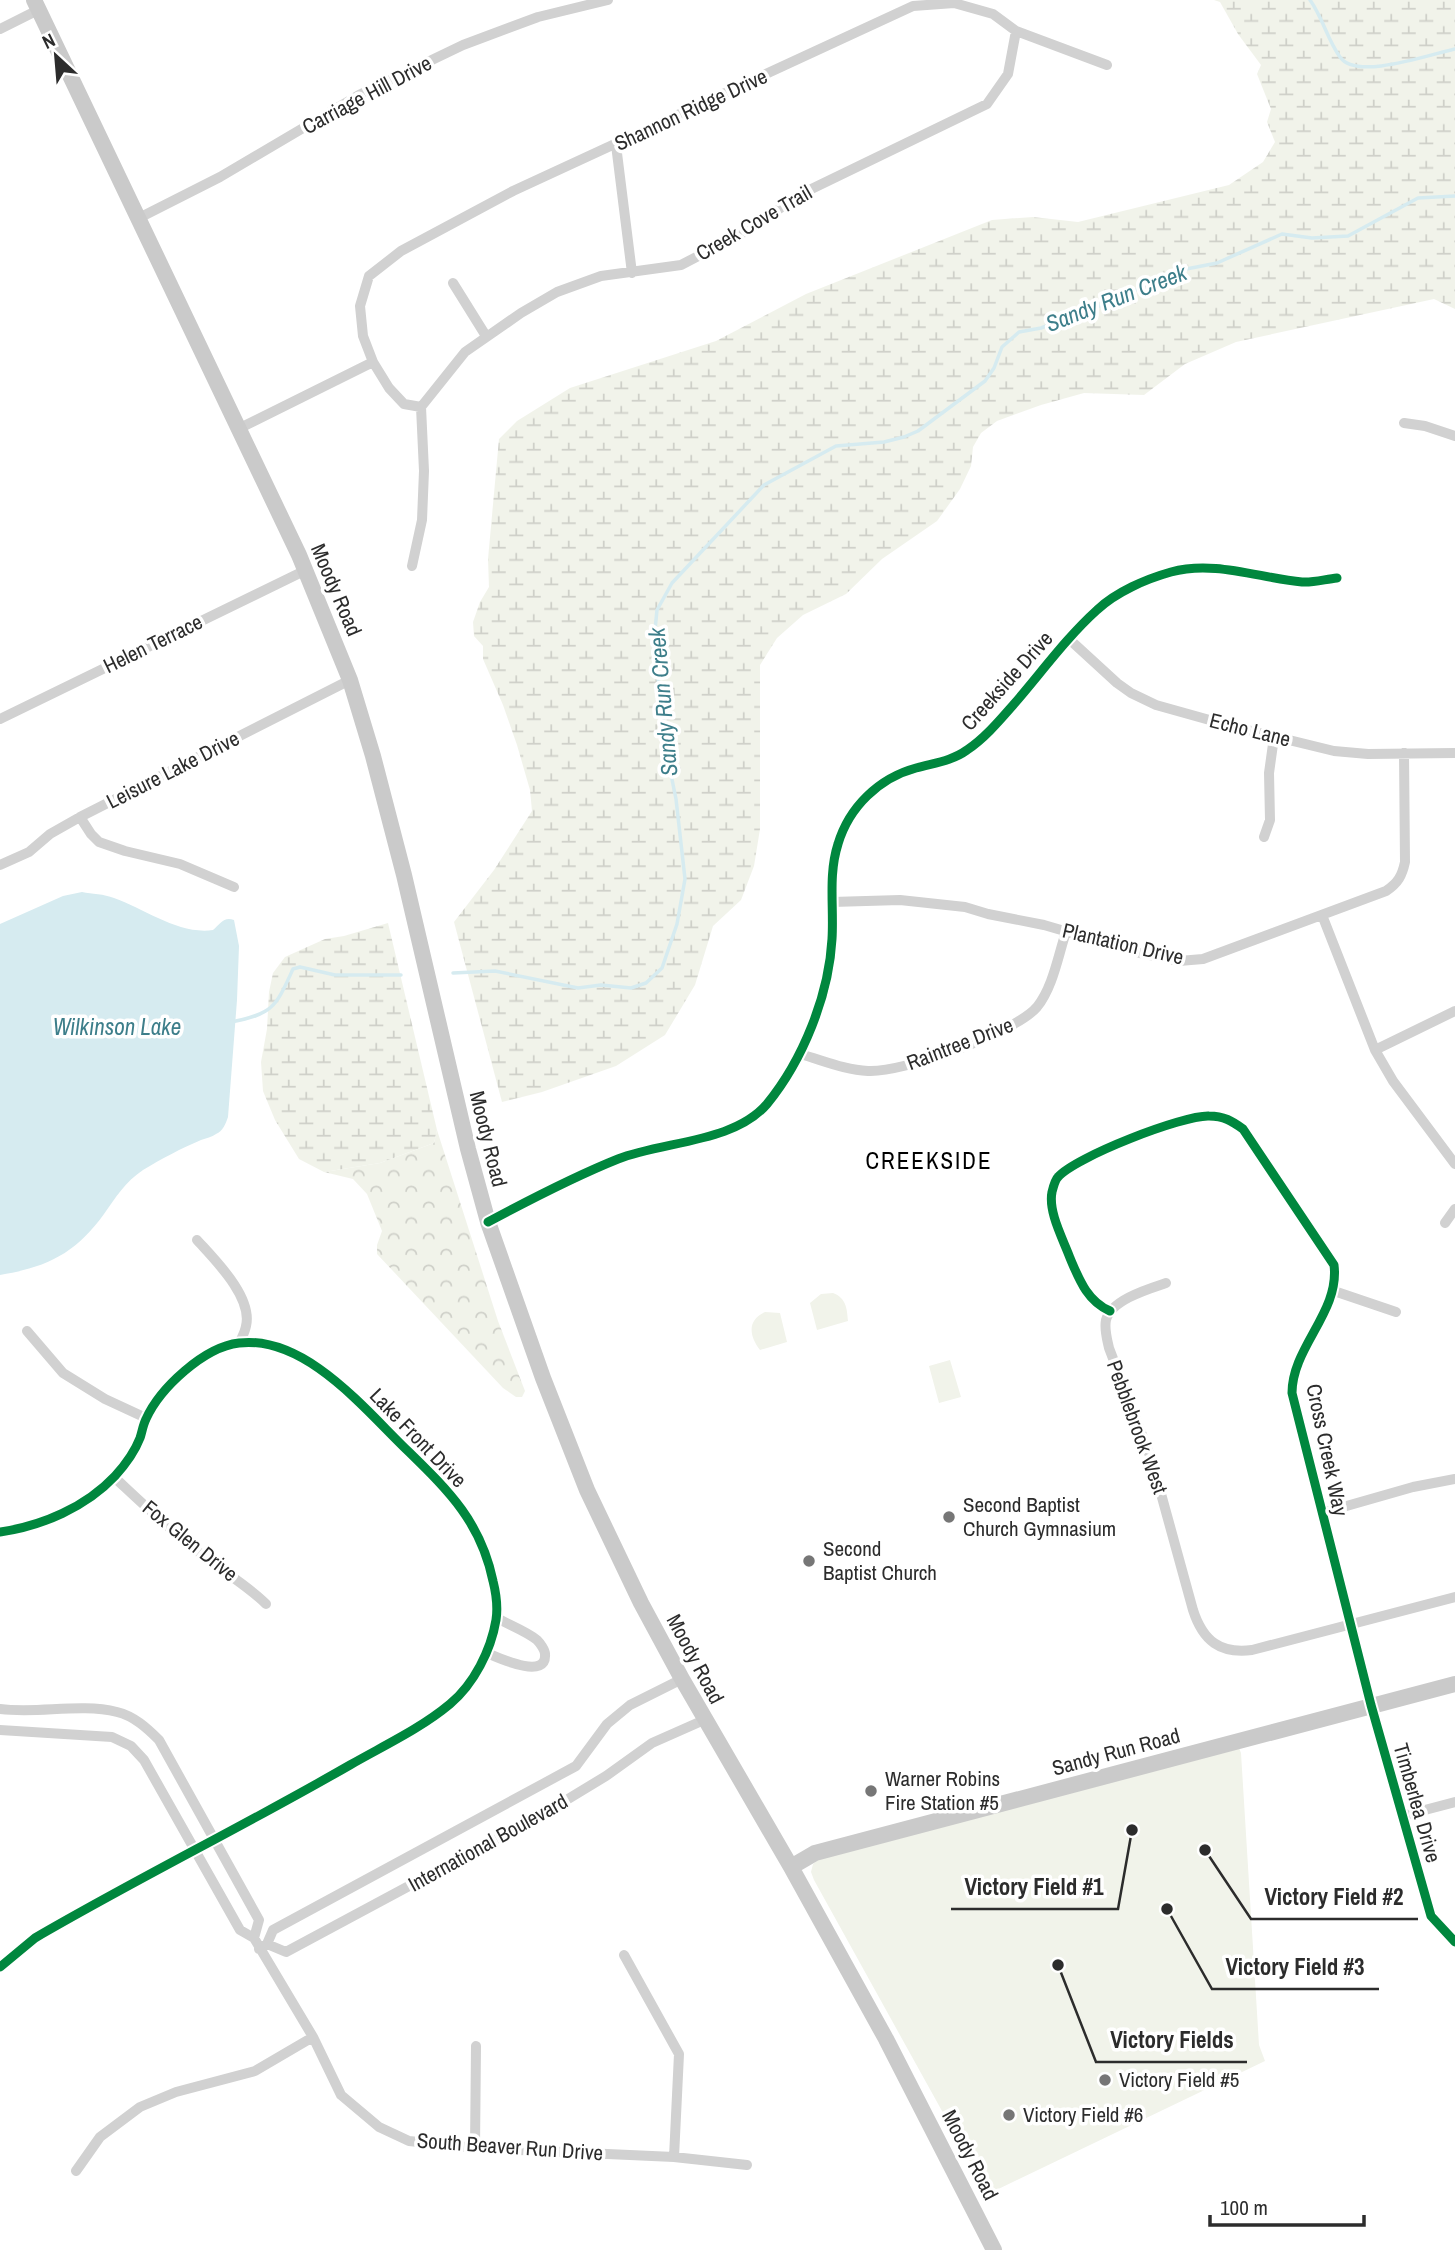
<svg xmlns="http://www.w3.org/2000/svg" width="1455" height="2250" font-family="'Archivo Narrow',sans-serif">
<defs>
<pattern id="forest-crowns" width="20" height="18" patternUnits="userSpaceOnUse" patternTransform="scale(1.75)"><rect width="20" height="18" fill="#f1f3ea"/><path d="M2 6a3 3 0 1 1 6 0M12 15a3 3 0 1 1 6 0" fill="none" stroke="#cfd0c9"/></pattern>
<pattern id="wetland-marsh" width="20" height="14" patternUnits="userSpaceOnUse" patternTransform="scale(1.75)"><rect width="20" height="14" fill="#f1f3ea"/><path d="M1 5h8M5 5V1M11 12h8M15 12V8" fill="none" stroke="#cfd0c9"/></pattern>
</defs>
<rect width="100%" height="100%" fill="#fff"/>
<path fill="url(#forest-crowns)" d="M437,1130l61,191 27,70 -3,6h-6l-13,-9 -126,-134v-9l5,-14 -15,-37 -14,-15 -29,-7 56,-9 54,-20z"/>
<path fill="url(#wetland-marsh)" d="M1214,0h241v309l-21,-10 -198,43 -51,22 -41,31 -60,-2 -43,12 -44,16 -16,12 -8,14 -2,19 -11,23 -23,32 -55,38 -36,35 -43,21 -26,23 -17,27v164l-6,37 -13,34 -28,26 -18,59 -30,50 -49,31 -74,26 -40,10 -48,-180 40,-52 38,-59 -2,-21 -13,-45 -14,-40 -20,-46v-13l-9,-10 -1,-14 7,-20 9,-15 -1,-28 11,-120 18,-18 53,-33 146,-47 90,-47 186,-74 41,-3 45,5 151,-37 34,-23 12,-20 -8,-20 4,-13 -14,-35 4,-9 -23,-31 -18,-32z
M388,923l49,207 -3,13 -54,20 -56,9 -25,-13 -24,-39 -12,-29 -2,-29 6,-33 2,-37 4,-19 12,-16 40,-18 19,-3z"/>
<path fill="#f1f3ea" d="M833,1293c13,5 14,15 15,28l-31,9 -7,-27 11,-9z
M765,1312l15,1 7,29 -27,8c-11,-14 -13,-30 5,-38z
M950,1360l11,37 -22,6 -10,-37z
M1239,1748l2,5 18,292 6,16 -277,133 -174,-314 -3,-8 2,-8 9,-7z"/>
<path fill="#d6ebf0" d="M82,892c10,2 22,2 32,6 31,11 65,37 99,32 7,-6 11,-14 21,-10l5,26 -2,54 -9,117c-2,6 -5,14 -12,17 -4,3 -10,4 -15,6 -19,8 -40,19 -58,30 -18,12 -27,27 -39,44 -29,40 -57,53 -104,61v-351l63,-28z"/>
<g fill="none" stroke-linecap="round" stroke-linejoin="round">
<path stroke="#d6ebf0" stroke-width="3.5" d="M1310,0c13,18 17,39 30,57 16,24 91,-3 115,-8
M453,973l42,-2 83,17 23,-3 30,3 15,-5 16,-15 15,-44 8,-45 -9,-80 -10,-49 -12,-110 3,-30 15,-27 92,-98 72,-39 48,-4 20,-5 14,-6 67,-50 9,-13 8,-21 17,-15 22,-4 79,-30 51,-26 46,-9 65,-29 30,4 36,-2 70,-38 37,-2
M231,1022c43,-8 45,-16 62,-53l7,-2 35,8h66"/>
<path stroke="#d1d1d1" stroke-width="10" d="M0,29l38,-19
M616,145l16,128
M139,218l81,-41 139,-82 104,-50 75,-28 70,-17
M453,283l33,53
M421,407l-17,-3 -15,-16 -16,-26 -10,-26 -3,-30 9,-30 32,-25 112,-60 400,-185 41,-3 39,11 23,17 91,34
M1404,423l21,3 30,10
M240,428l133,-66
M412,566l10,-46 2,-49 -3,-64 44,-55 56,-39 36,-21 44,-16 80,-11 71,-37 47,-33 188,-91 21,-30 8,-43
M1069,639l48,44 14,10 25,12 75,21 103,25 34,3 87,-1
M0,719l306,-149
M80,817l11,17 8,8 26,9 55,13 54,23
M1264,837l6,-17 -1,-47 5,-36
M0,865l29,-13 21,-18 30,-17 270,-137
M832,902l68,-2 65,7 23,7 56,11 96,28 39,8 24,-2 183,-68c12,-8 16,-15 19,-29l-1,-109
M1322,915l53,135 18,31 62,83
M1375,1050l80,-39
M800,1054c22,6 45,16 68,17 34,2 147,-38 169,-64 16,-20 21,-51 29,-75
M488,1222c43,-23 85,-45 130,-63 45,-18 116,-16 149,-55 36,-44 62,-109 65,-165 2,-32 -4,-64 6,-95 11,-37 41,-66 78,-76 17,-5 36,-7 51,-18 18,-12 33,-30 47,-46 27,-31 52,-66 83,-94 19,-18 49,-31 74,-38 43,-12 88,6 131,10 11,1 24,-3 35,-4
M1445,1223l10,-14
M197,1240c18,20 56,57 49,86 -1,6 -4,11 -6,16
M1166,1283c-18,6 -55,17 -60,37 -2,9 1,19 3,28l43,113 41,149c10,31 27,44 59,40l203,-53
M1334,1291l62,21
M1110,1311c-23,-10 -31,-32 -40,-53 -7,-19 -22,-46 -18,-66 1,-4 3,-12 6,-15 17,-20 125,-62 151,-61 15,0 23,5 34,13l91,136c6,47 -42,82 -42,128l79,312 60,211 24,26
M27,1331l36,42 42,26 41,19
M114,1477c30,28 59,56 91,80 20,16 43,29 61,47
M1322,1513l91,-26 42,-8
M0,1532c42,-6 86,-25 115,-56 10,-11 20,-25 25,-38 2,-6 3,-13 6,-19 14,-31 58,-72 93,-76 67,-8 127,68 170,109 41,40 72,71 84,129 3,12 5,26 3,39 -5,30 -22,64 -46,84 -30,25 -67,42 -100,61 -104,60 -212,113 -315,173l-35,29
M487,1653c10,4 60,28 58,1 0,-4 -5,-11 -8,-14 -11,-9 -28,-15 -40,-22
M0,1709c38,5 80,-6 117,3 17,4 30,16 42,28l100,180 -5,18
M0,1730l112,7 19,9 13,14 96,170 14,8 59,99 28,58 38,32 30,14 66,7 199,9 73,8
M1402,1816l53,-14
M267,1944l19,8 259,-139 61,-37 46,-33 52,-23
M259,1949l8,-5 6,-14 303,-164 31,-42 23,-19 52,-26
M624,1955l55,99 -5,103
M475,2148l1,-102
M76,2171l24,-34 40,-30 36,-15 79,-21 58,-34"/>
<path stroke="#cacaca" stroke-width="16" d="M34,0l265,555 51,125 23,76 31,119 64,274 20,73 55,156 44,112 54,113 41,76 109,188 95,172 108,211
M791,1867l24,-14 640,-169"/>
<g stroke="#fff" stroke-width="13">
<path id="cycleway" d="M488,1222c43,-23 85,-45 130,-63 45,-18 116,-16 149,-55 36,-44 62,-109 65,-165 2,-32 -4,-64 6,-95 11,-37 41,-66 78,-76 17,-5 36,-7 51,-18 18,-12 33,-30 47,-46 27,-31 52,-66 83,-94 19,-18 49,-31 74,-38 43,-12 88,6 131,10 11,1 24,-3 35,-4
M1110,1311c-23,-10 -31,-32 -40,-53 -7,-19 -22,-46 -18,-66 1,-4 3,-12 6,-15 17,-20 125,-62 151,-61 15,0 23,5 34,13l91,136c6,47 -42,82 -42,128l79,312 60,211 24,26
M0,1532c42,-6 86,-25 115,-56 10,-11 20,-25 25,-38 2,-6 3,-13 6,-19 14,-31 58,-72 93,-76 67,-8 127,68 170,109 41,40 72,71 84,129 3,12 5,26 3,39 -5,30 -22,64 -46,84 -30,25 -67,42 -100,61 -104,60 -212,113 -315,173l-35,29"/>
</g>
<use href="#cycleway" stroke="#00873e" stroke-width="9"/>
</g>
<g fill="#767676" stroke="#fff" stroke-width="2.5">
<circle cx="949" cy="1517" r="7"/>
<circle cx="809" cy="1561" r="7"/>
<circle cx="871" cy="1791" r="7"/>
<circle cx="1105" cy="2080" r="7"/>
<circle cx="1009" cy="2115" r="7"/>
</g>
<g text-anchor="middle" stroke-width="7" stroke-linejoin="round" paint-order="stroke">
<g font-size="21" fill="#2c2c2c" stroke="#fff">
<text transform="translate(367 95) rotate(-28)" y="7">Carriage Hill Drive</text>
<text transform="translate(691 110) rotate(-25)" y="7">Shannon Ridge Drive</text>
<text transform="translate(754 223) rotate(-30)" y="7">Creek Cove Trail</text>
<text transform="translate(336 590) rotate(67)" y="7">Moody Road</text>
<text transform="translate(153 644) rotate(-26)" y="7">Helen Terrace</text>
<text transform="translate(1007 681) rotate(-48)" y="7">Creekside Drive</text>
<text transform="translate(1250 730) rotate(14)" y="7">Echo Lane</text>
<text transform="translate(173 770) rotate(-27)" y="7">Leisure Lake Drive</text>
<text transform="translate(1123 944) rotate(13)" y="7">Plantation Drive</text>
<text transform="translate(960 1044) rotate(-21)" y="7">Raintree Drive</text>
<text transform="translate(488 1139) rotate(76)" y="7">Moody Road</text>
<text transform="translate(1137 1427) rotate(70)" y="7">Pebblebrook West</text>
<text transform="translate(418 1438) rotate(46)" y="7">Lake Front Drive</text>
<text transform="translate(1327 1450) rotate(78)" y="7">Cross Creek Way</text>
<text transform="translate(190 1541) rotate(39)" y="7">Fox Glen Drive</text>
<text transform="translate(695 1659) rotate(62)" y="7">Moody Road</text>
<text transform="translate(1116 1752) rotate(-15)" y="7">Sandy Run Road</text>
<text transform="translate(1417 1803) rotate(74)" y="7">Timberlea Drive</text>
<text transform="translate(488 1843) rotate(-29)" y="7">International Boulevard</text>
<text transform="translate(510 2147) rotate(4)" y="7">South Beaver Run Drive</text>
<text transform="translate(970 2155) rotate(63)" y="7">Moody Road</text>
</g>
<g font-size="21" fill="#2c2c2c" stroke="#fff" text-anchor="start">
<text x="963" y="1512">Second Baptist<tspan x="963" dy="24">Church Gymnasium</tspan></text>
<text x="823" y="1556">Second<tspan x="823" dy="24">Baptist Church</tspan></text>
<text x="885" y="1786">Warner Robins<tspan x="885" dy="24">Fire Station #5</tspan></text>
<text x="1119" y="2087">Victory Field #5</text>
<text x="1023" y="2122">Victory Field #6</text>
</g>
<g font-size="23" font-style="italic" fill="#3d7e8a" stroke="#fff">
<text transform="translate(1116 298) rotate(-21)" y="8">Sandy Run Creek</text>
<text transform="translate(663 702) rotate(-95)" y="8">Sandy Run Creek</text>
<text x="117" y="1035">Wilkinson Lake</text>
</g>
<g font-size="23" letter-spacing="2" fill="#000" stroke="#fff">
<text x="929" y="1169">CREEKSIDE</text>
</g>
</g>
<path fill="none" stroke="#2c2c2c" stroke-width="2.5" d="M1132 1830L1118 1909H951M1205 1850L1251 1919H1418M1167 1909L1212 1989H1379M1058 1965L1096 2062H1247"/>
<g fill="#2c2c2c" stroke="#fff" stroke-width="2.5">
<circle cx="1132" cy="1830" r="7"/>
<circle cx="1205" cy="1850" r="7"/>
<circle cx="1167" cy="1909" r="7"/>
<circle cx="1058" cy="1965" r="7"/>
</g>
<g font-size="23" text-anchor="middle" font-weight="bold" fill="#2c2c2c" stroke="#fff" stroke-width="7" stroke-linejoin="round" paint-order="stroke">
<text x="1034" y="1895">Victory Field #1</text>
<text x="1334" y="1905">Victory Field #2</text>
<text x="1295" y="1975">Victory Field #3</text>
<text x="1172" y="2048">Victory Fields</text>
</g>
<g transform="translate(56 56) rotate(334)" stroke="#ffffff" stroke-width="5" paint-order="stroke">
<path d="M0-5L12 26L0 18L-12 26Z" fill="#2c2c2c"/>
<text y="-10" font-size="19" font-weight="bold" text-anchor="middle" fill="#2c2c2c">N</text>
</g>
<path d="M1210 2215v10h154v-10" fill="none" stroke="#2c2c2c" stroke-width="3.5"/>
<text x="1220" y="2215" font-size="21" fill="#2c2c2c" stroke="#ffffff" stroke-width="5" paint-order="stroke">100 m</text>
</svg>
